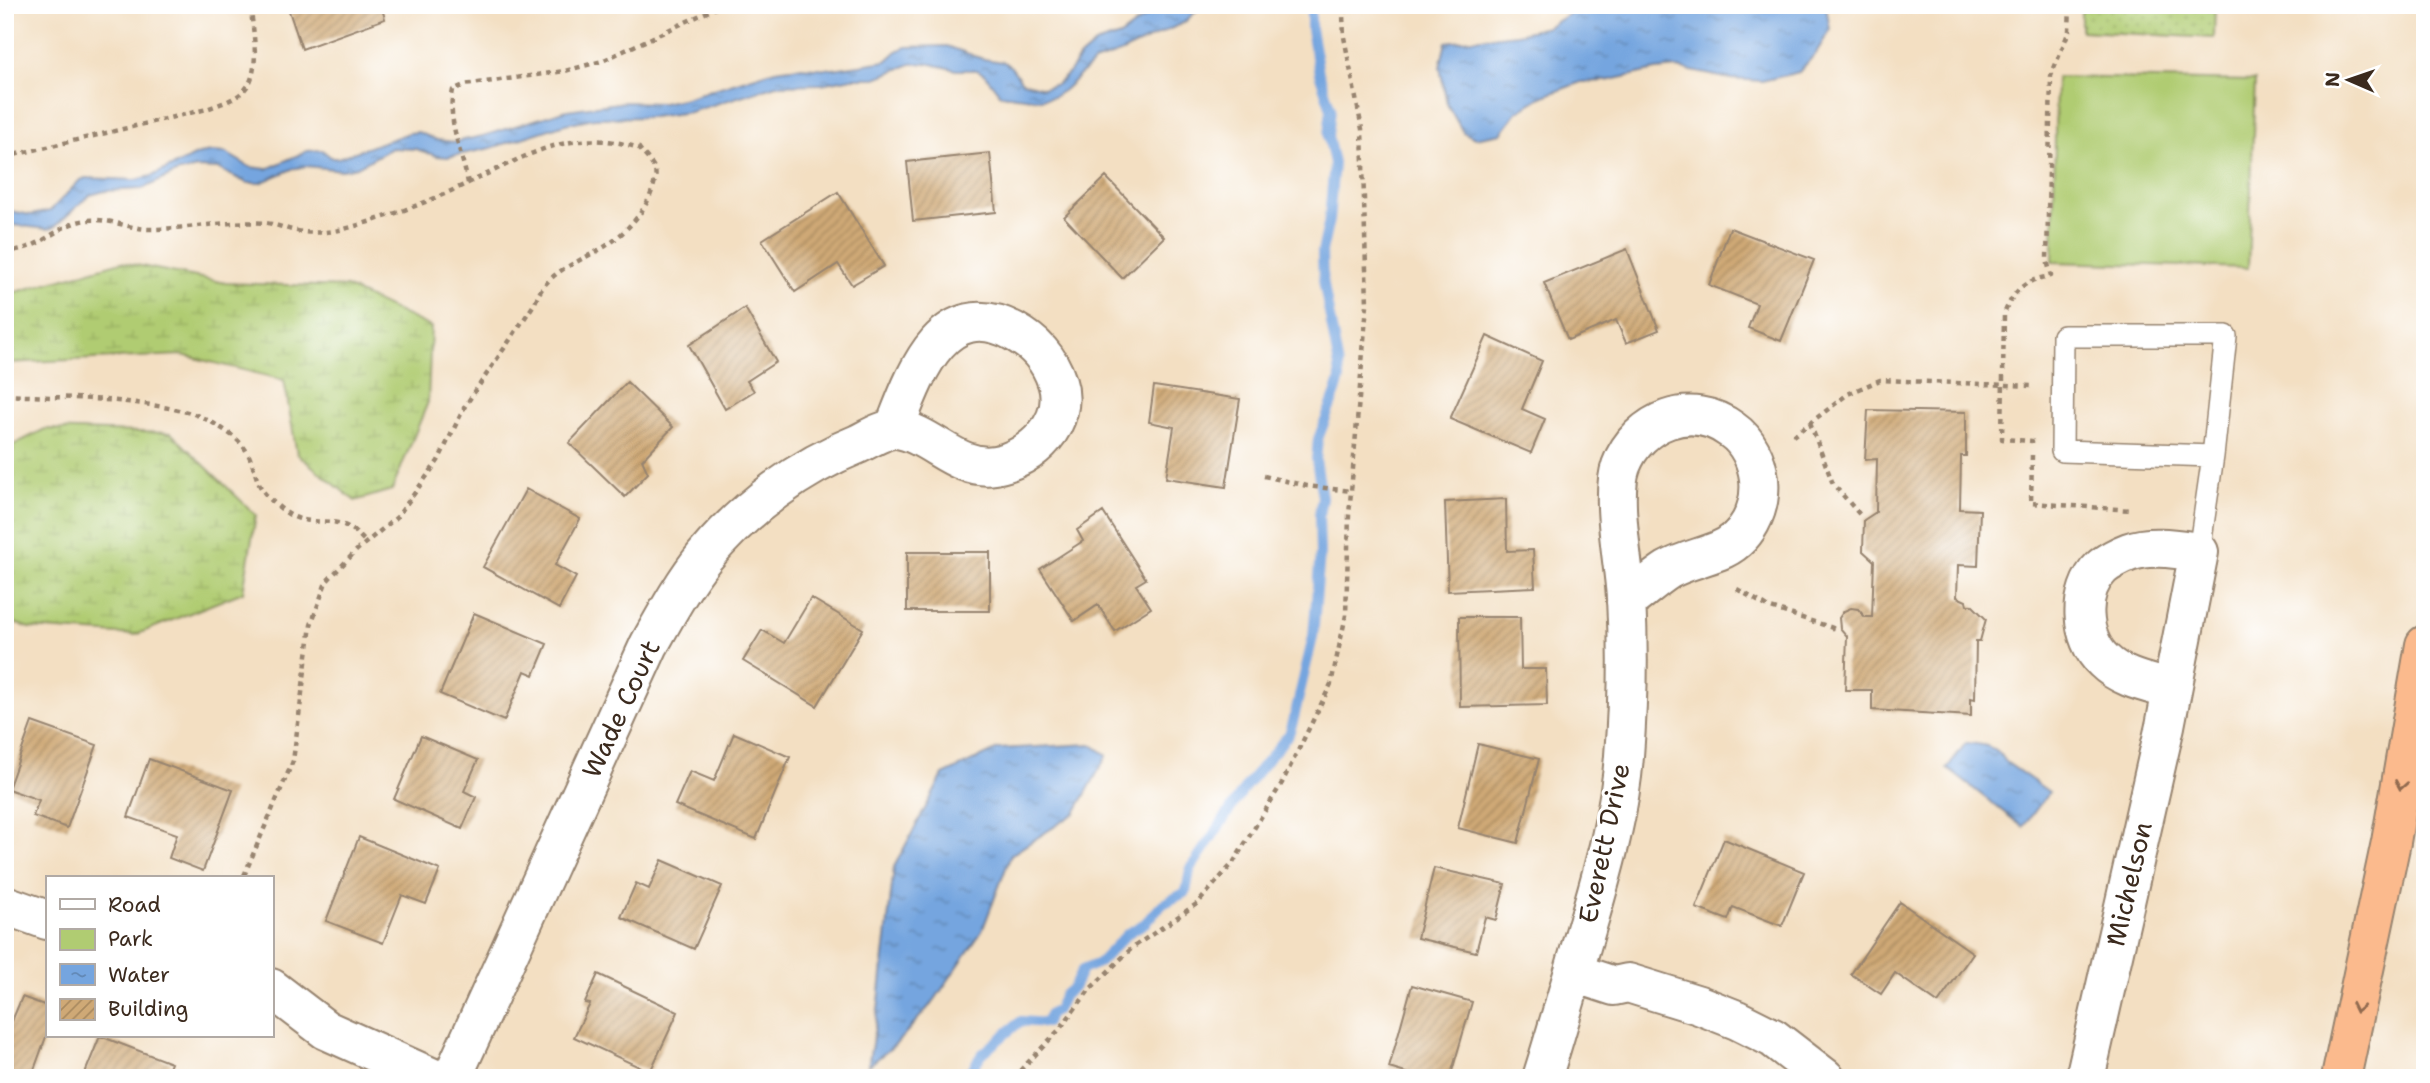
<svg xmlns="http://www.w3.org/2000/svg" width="2430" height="1083" font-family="'Shantell Sans',sans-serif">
<defs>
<pattern id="grass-dots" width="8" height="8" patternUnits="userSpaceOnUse" patternTransform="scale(1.75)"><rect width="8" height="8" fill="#b0cc72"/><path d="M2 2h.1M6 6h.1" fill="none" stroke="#98af62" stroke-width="1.8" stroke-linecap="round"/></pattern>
<pattern id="wetland-marsh" width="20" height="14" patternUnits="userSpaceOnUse" patternTransform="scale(1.75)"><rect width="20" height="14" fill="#b0cc72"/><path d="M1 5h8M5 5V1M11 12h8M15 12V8" fill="none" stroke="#98af62"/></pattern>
<pattern id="water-ripples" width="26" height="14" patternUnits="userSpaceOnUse" patternTransform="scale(1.75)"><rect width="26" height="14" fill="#75a5df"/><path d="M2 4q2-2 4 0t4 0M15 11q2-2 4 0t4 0" fill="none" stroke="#6187b4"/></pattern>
<pattern id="building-hatch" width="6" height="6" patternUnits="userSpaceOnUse" patternTransform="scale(1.75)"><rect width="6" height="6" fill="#cfa976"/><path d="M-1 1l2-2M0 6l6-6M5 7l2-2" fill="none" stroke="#a98a60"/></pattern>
</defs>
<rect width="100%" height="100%" fill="#fff"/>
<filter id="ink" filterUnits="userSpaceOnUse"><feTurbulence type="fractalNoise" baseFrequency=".0143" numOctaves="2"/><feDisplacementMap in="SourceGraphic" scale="14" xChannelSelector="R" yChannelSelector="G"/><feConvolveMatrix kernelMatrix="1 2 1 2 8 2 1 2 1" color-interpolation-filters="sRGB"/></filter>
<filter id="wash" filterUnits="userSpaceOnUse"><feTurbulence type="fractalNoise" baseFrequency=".00686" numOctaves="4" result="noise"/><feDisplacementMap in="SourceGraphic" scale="28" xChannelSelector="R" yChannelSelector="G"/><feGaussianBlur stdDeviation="1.57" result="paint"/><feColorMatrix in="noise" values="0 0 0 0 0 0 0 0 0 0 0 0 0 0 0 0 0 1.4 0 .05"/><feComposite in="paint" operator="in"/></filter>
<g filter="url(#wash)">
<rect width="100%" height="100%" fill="#f3dfc2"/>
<path fill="url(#grass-dots)" stroke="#767b48" stroke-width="2" d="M2081,5h134l-1,33 -133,-7z"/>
<path fill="url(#wetland-marsh)" stroke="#767b48" stroke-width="2" d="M121,262l105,21 120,4 85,40 -3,75 -36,88 -37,11 -58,-47 -13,-74 -102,-25 -177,8v-68z
M45,429l126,4 85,82 -13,77 -108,43 -106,-7 -24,-8v-171z"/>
<path fill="#b0cc72" stroke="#767b48" stroke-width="2" d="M2056,77l199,4 -7,187 -195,-6z"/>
<path fill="url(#water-ripples)" stroke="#58687e" stroke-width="2" d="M1162,5h40l-17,17 -65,31 -26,9 -30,28 -11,7 -13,2 -40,-5 -15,-19 -8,-5h-20l-30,-7 -16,1 -35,14h-24l-31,6 -45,1 -86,27 -38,5 -58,1 -29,6 -74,24 -43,9 -11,-1 -21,-7 -24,-1 -35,19 -15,3 -36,-4 -14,3 -32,14h-13l-28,-14 -22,-1 -21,5 -34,16 -37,2 -15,4 -37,33 -6,1 -42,-5v-14l26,5 19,-4 29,-30 6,-3 51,2 16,-4 47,-22 13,-2 14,1 24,14 17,2 40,-18 15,-1 10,8h6l71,-25 9,-1 19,8 17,2 29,-6 84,-26 58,-8 37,1 20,-4 93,-29 24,-3 34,2 53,-8 11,-10 9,-4 41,-1 36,13 21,3 7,5 11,15 21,6 14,-4 9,-8 14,-19 15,-13 25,-8z
M1584,5h242l4,25 -14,23 -17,19 -37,9 -31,-2 -54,-11 -21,2 -50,11 -25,1 -40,15 -24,15 -16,21 -26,5 -12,-6 -16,-28 -7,-37 6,-25 71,-8 30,-7z
M1966,743c18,1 30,3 40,19l43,30 -26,35 -76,-59z
M1091,744l16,11 -32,58 -64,42 -29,76 -48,70 -38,43 -28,22 10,-56 16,-143 49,-92 55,-26z"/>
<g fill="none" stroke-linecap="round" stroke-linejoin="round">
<path stroke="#75a5df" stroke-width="10" d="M966,1078l16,-24 39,-33 25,2 3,-8 8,-5 7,-15 9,-7 9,-18 17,-7 28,-29 18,-11 18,-19 23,-12 4,-22 56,-84 43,-52 4,-12 20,-85 7,-84 -1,-38 3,-18 -6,-37 2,-21 18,-47 4,-13 -1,-12 -16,-87 -1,-28 7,-32 5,-57 -6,-27 3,-27 -12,-36 -8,-44v-24"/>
</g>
<g id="blocks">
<path fill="url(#building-hatch)" d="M287,5h94l4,14 -83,30z
M990,153l6,59 -83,9 -6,-59z
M1106,177l58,60 -42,41 -58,-61z
M838,192l46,74 -32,19 -14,-21 -43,28 -33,-52z
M1730,228l84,32 -33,81 -33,-13 9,-24 -48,-19z
M1627,249l32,81 -33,13 -10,-23 -48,20 -24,-57z
M745,308l31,54 -29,19 7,10 -29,18 -36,-64z
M1487,336l55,25 -20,48 23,10 -14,34 -81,-34z
M627,382l46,45 -31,33 6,13 -23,24 -56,-54z
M1154,386l86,13 -14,88 -60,-9 8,-51 -25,-5z
M1868,410l98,2v44h-5l-1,53 20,1 -2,56 -20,-1 -1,32 9,4 1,4h5l14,14 -6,22h-4l-1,58 -4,-1v18l-99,-6v-20h-27l2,-54 -7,-8 -1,-10 5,-7 7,-3 7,1 7,8h7l2,-56 -11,-10 1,-31 12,-8 1,-53 -12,1z
M526,489l54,30 -25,46 21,12 -17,32 -76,-42z
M1506,499l1,52 26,-1 2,37 -87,4 -3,-89z
M1103,512l43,67 -10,6 15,23 -36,23 -17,-26 -24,16 -34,-52 43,-28 -6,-11z
M907,552h83v59h-83z
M811,598l52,31 -46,77 -74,-45 19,-31 22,13z
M474,613l73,31 -13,31 -9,-4 -21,50 -64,-27z
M1459,617h61l1,52h25l1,36 -87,2z
M32,722l65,23 -30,83 -34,-12 6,-16 -31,-11z
M734,733l56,24 -34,82 -81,-34 15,-34 24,10z
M421,736l57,24 -14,31 12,6 -14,32 -68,-30z
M1478,744l61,15 -21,84 -60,-15z
M149,759l84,31 -30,81 -34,-13 8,-24 -49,-17z
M359,837l81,33 -14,34 -24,-9 -19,48 -57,-22z
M1724,839l80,33 -22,54 -49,-19 -5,13 -32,-12z
M662,860l60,26 -28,63 -73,-32 15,-34 13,6z
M1434,868l71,16 -9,36 -11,-3 -9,35 -59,-14z
M1900,902l73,51 -35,50 -43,-30 -14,21 -30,-20z
M598,974l80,38 -28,60 -76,-35 16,-33 -5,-1z
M1412,985l60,17 -22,76h-28l-33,-10z
M22,997l25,9v28l-16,44h-26v-60l7,3z
M100,1036l71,27 -6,15h-82z"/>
</g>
</g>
<g filter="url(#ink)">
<use href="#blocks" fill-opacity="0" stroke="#978470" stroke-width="2"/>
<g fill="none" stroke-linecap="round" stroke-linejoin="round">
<g stroke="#978470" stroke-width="24">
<path id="lane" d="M2199,552l14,-96 13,-120h-163l-1,115 151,5"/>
</g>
<g stroke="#978470" stroke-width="42">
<path id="street" d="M5,905l42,15
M1574,973l40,13 14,-3 71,22 38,15 36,18 52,40
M271,988l55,42 107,48
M452,1078l197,-433c17,-30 34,-62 56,-89 40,-48 95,-89 153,-112 10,-5 28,-16 39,-15 35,5 59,42 98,36 37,-6 75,-43 62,-83 -8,-24 -22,-39 -44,-51 -72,-37 -99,47 -119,98
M1542,1078c17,-54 32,-108 48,-162 15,-52 30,-106 34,-160 4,-52 5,-106 2,-158 -2,-35 -16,-101 -5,-132 17,-45 70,-67 111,-36 16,11 25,31 27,49 3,30 -12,61 -41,72 -17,7 -34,10 -50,19 -14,9 -28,22 -42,32
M2085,1078l80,-352 34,-174c-22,-3 -48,-8 -70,0 -8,3 -22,10 -28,16 -24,23 -21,71 3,93 18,18 45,22 68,29"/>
</g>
<g stroke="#978470" stroke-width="42">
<path id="highway" d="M2341,1078l50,-236 34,-197"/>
</g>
<path stroke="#978470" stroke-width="4.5" stroke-dasharray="5 5" stroke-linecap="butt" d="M5,157l202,-48c12,-5 30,-9 39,-21 15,-17 7,-61 4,-83
M468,183c-6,-30 -21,-63 -15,-93l11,-5 101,-14 37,-10 120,-56
M5,252c9,-1 18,-3 26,-6 20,-8 34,-24 57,-26 21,-2 41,9 62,9 39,0 77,-9 116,-6 9,1 18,5 26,7 18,4 34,3 52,-1 42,-11 85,-27 124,-46 59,-27 102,-57 171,-35 4,6 13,14 16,22 2,8 -2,18 -5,26 -7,17 -23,34 -37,45 -28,21 -66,26 -78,62l-70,103 -27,55 -41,56 -40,33 -31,32 -15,43 -18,136 -50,117
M5,395c59,3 125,3 182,17 16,4 34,15 47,25 18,15 17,27 25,47 5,11 15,19 25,27 24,18 45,4 66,17 6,3 11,10 16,14
M1810,423l23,61 29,33
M1793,436l55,-42 32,-14 153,6
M2032,443v-2l-30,-2 2,-125c10,-24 20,-34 47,-38l-4,-16 4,-184 18,-45 1,-26
M2032,455l-1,48 100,7
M1264,476l43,10 44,5
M1737,589l31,18 68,22
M1013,1078l46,-48 31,-41 42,-41 66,-45 35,-40 49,-80 49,-99 15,-69 3,-100 18,-210 -5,-176 -18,-92 -1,-22 5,-10"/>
<use href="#lane" stroke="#fff" stroke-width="21"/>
<use href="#street" stroke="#fff" stroke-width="38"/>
<use href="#highway" stroke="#fbba8d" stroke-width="38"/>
</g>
<defs><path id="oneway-chevron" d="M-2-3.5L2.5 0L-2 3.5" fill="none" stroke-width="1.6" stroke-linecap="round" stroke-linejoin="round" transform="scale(1.75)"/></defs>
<g stroke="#916b50">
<use href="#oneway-chevron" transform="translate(2401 785) rotate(100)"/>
<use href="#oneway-chevron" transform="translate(2357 1008) rotate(102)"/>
</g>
</g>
<g text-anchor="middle" stroke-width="6" stroke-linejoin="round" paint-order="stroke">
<g font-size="26" fill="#3b2a1e" stroke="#fff">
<text transform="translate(621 709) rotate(-65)" y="9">Wade Court</text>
<text transform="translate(1604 843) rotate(-78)" y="9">Everett Drive</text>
<text transform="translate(2129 884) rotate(-77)" y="9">Michelson</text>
</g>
</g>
<rect width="2430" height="1083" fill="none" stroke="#fff" stroke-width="28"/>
<rect x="46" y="876" width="228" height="161" fill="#ffffff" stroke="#b1aaa5" stroke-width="2"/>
<rect x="60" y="899" width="35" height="10" fill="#ffffff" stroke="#b1aaa5" stroke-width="2"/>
<text x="108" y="912" font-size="21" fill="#3b2a1e">Road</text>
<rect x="60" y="929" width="35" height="21" fill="#b0cc72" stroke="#b1aaa5" stroke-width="2"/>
<text x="108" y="946" font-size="21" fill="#3b2a1e">Park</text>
<rect x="60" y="964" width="35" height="21" fill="url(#water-ripples)" stroke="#b1aaa5" stroke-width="2"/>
<text x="108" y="982" font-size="21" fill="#3b2a1e">Water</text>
<rect x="60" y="999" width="35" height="21" fill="url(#building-hatch)" stroke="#b1aaa5" stroke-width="2"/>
<text x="108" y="1016" font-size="21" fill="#3b2a1e">Building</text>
<g transform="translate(2349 80) rotate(272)" stroke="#ffffff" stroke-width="5" paint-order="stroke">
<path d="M0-5L12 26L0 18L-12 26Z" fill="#3b2a1e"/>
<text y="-10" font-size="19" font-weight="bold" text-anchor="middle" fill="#3b2a1e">N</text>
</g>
</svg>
